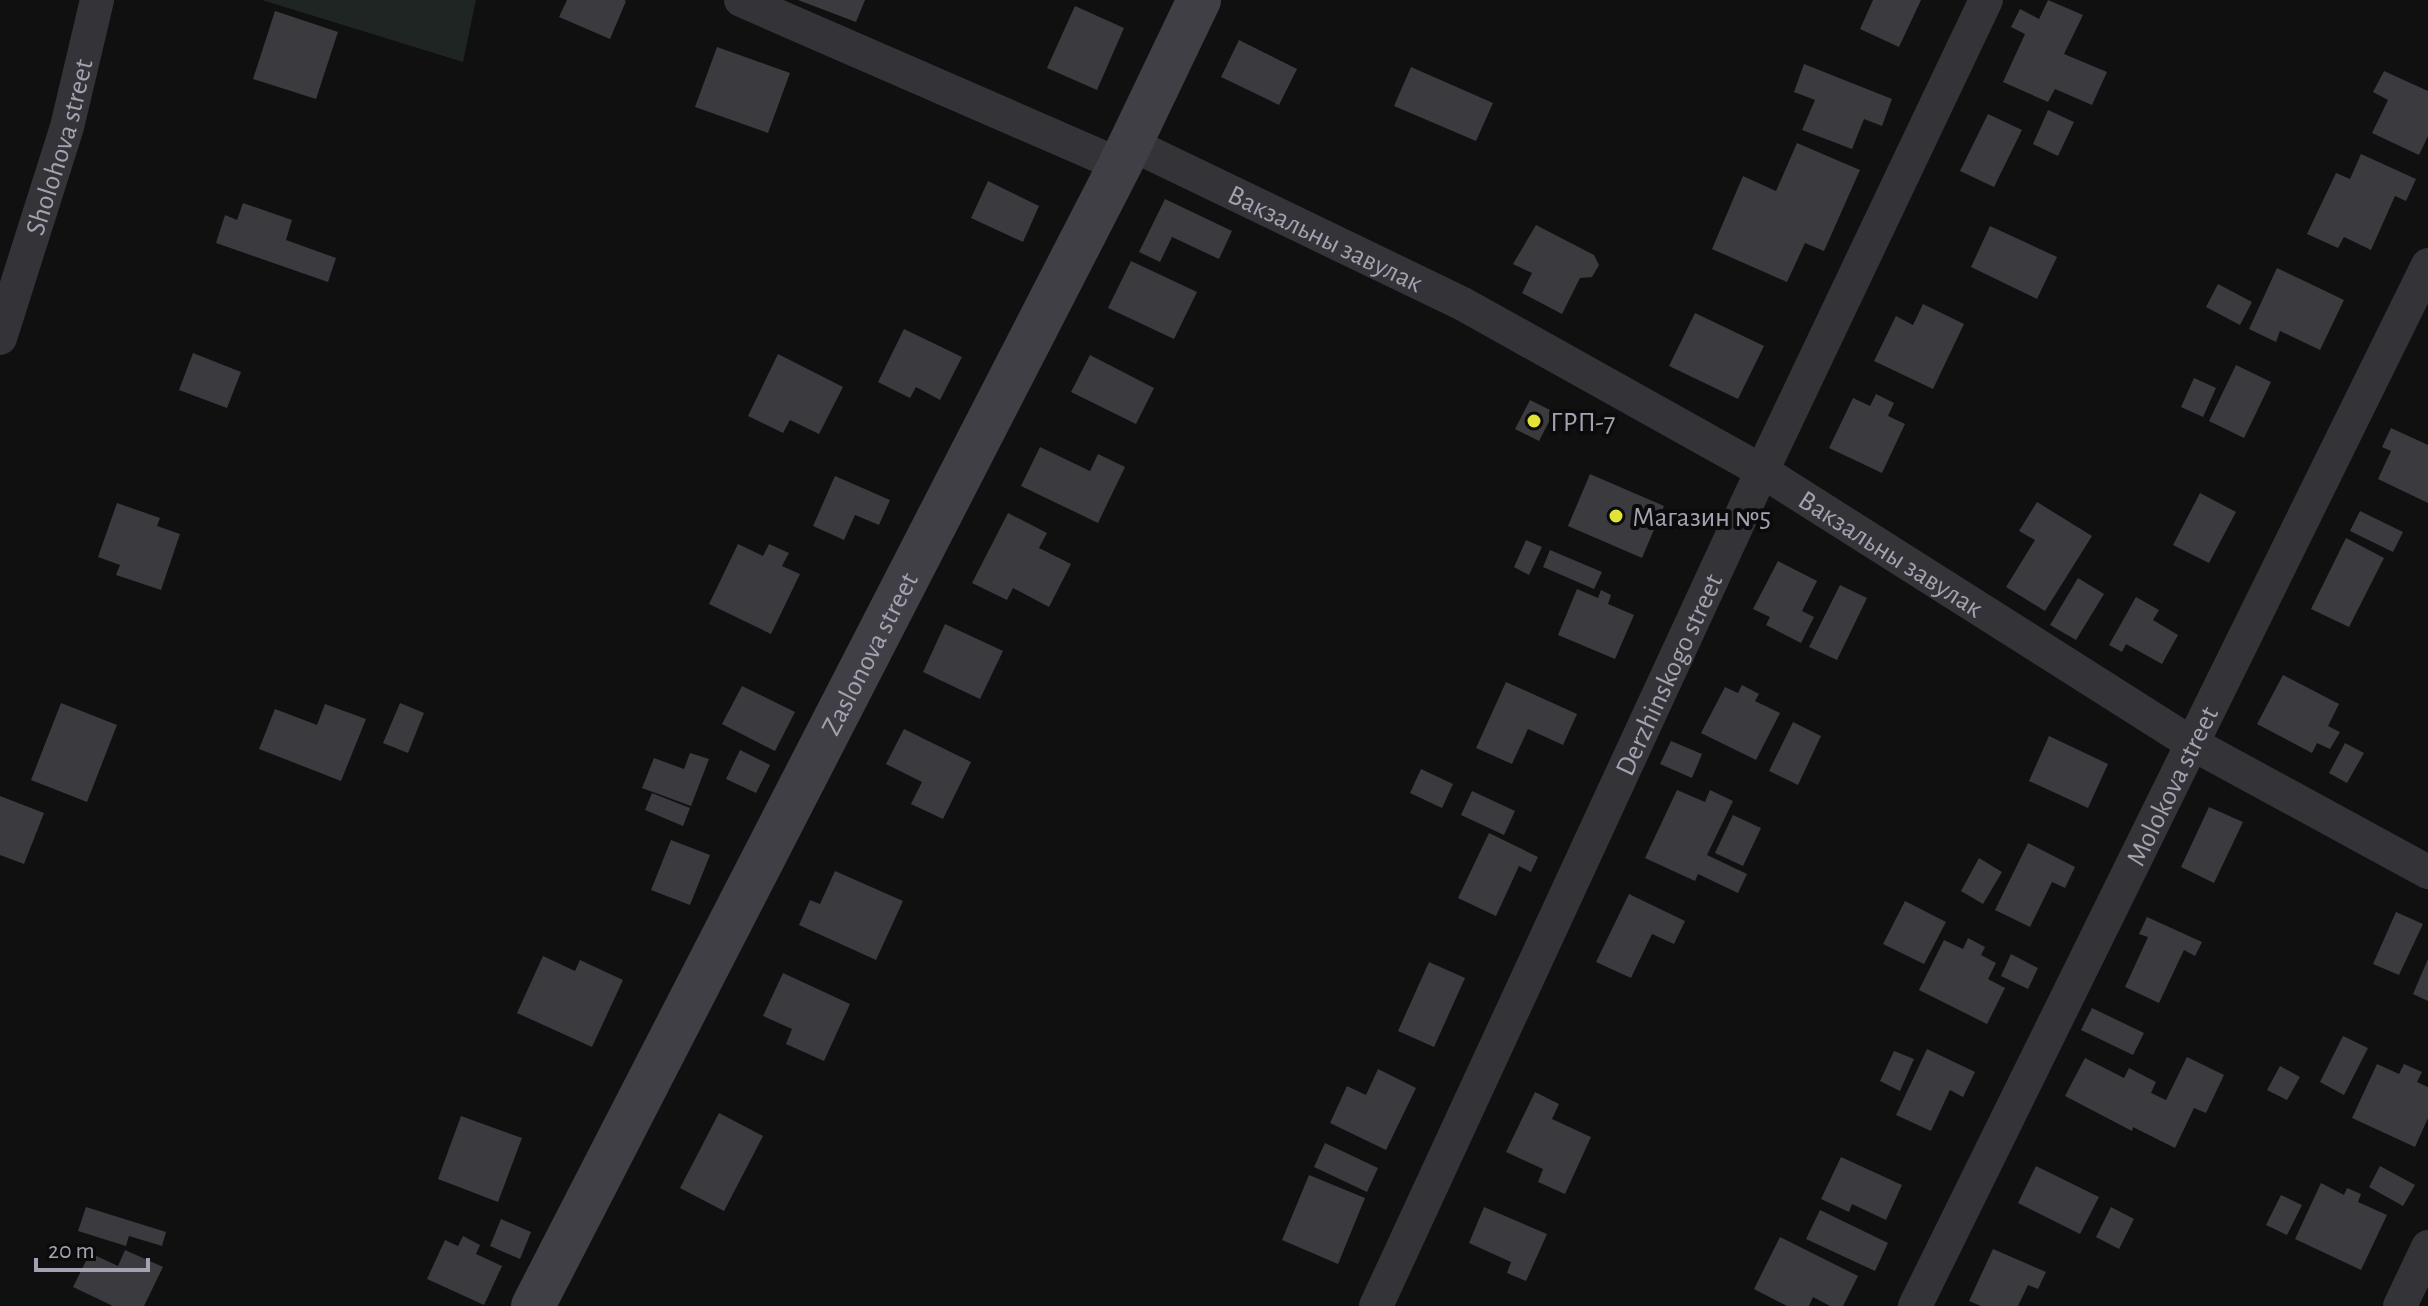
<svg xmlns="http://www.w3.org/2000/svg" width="2428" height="1306" font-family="'Alegreya Sans',sans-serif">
<rect width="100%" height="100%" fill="#101011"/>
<path fill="#1e2522" d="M262,0h214l-13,62z"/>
<path fill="#3b3a3e" d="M567,0h57l2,1 -16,38 -51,-22z
M798,0h67l-9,22z
M1873,0h48l-22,47 -39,-18z
M2048,0l35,15 -19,39 43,18 -15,33 -37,-16 -7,13 -45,-20 22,-48 -14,-7 9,-18 19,10z
M1075,6l49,22 -27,62 -50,-22z
M275,11l63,21 -22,67 -63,-20z
M1239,40l58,29 -18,36 -58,-28z
M717,47l73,26 -22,60 -73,-26z
M1804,64l88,35 -10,27 -18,-7 -12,30 -50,-19 13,-30 -21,-8z
M1411,67l82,36 -17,38 -82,-35z
M2384,71l44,20v45l-9,19 -47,-22 16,-33 -15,-8z
M2048,110l26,12 -16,34 -25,-12z
M1988,114l34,16 -28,57 -34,-16z
M1797,143l63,27 -36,81 -19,-8 -18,39 -75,-33 31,-73 33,15z
M2361,154l55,25 -10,22 -11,-5 -24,54 -27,-13 -6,11 -31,-14 29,-61 14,6z
M988,181l51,25 -16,36 -52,-24z
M1165,199l67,32 -13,28 -47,-22 -12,25 -21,-10z
M243,203l49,17 -6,20 50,18 -8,24 -112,-39 9,-28 12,5z
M1536,225l58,30 5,10 -7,12 -12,1 -18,36 -40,-21 10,-20 -19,-9z
M1990,226l67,31 -20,42 -66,-32z
M1131,261l66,31 -23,47 -66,-31z
M2277,268l67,32 -24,50 -40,-19 -4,11 -27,-13z
M2218,284l34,18 -12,23 -34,-18z
M1923,304l41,20 -31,65 -59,-28 22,-45 17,9z
M1695,313l69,33 -26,53 -69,-33z
M904,329l58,28 -22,43 -24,-13 -6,11 -32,-16z
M193,353l48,19 -14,36 -48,-18z
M778,354l65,33 -24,47 -29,-14 -7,13 -35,-17z
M1090,355l64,33 -18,36 -65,-32z
M2236,365l35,17 -27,56 -35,-17z
M2194,378l22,10 -13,29 -22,-10z
M1876,394l18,9 -6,13 17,8 -23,49 -53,-25 24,-50 17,8z
M1530,400l24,12 -15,29 -24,-12z
M2391,428l37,17v58l-50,-24 13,-28 -9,-4z
M1040,447l50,24 8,-17 27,13 -27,56 -77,-37z
M1590,474l74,32 -22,52 -74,-32z
M835,476l55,24 -11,25 -24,-10 -11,25 -31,-14z
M2200,493l36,19 -27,51 -36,-18z
M2037,502l55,34 -47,75 -39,-24 29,-47 -16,-9z
M117,503l43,15 -3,8 23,8 -19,56 -45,-15 4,-10 -22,-8z
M2360,511l43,21 -10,20 -43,-21z
M1008,513l39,20 -8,15 32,16 -22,43 -36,-19 -6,12 -35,-17z
M2346,538l38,20 -35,69 -38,-18z
M1526,540l16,7 -13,28 -15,-8z
M738,544l25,12 6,-12 20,9 -7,13 18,8 -29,60 -62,-30z
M1550,550l52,22 -8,17 -51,-22z
M1778,561l39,20 -15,30 12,6 -13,26 -35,-18 4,-8 -17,-8z
M2078,578l26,16 -28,46 -26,-15z
M1840,585l27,13 -30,62 -28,-13z
M1577,589l21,9 3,-8 10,5 -3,9 26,11 -19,44 -57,-24z
M2136,597l23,13 -6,10 25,15 -16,29 -36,-20 -4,8 -13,-7z
M945,624l58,27 -23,48 -57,-27z
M2283,675l56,29 -11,22 12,6 -10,17 -13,-6 -5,10 -55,-29z
M1506,682l71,32 -14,31 -35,-16 -16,35 -36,-16z
M1742,685l17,9 -4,7 25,12 -24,47 -55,-27 24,-46 13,6z
M742,686l53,26 -20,39 -53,-27z
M61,703l56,22 -30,77 -56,-22z
M400,703l24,10 -16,40 -25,-10z
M325,704l41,15 -25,62 -82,-32 16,-40 42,16z
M1793,722l28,14 -23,49 -29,-14z
M904,729l67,33 -28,57 -32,-15 11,-22 -36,-18z
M2049,736l59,28 -20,44 -59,-27z
M1671,741l31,13 -10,24 -32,-14z
M2345,743l19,10 -17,30 -18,-10z
M740,750l30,15 -14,28 -30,-14z
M690,753l19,6 -18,47 -49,-18 12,-30 30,11z
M1421,769l32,15 -11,24 -32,-15z
M1677,790l28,12 5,-12 23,11 -26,54 40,19 -9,19 -40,-19 -3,7 -50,-23z
M1472,791l43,20 -11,24 -43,-20z
M652,793l38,15 -7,18 -38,-16z
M0,796l44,17 -20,51 -24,-9z
M2209,807l34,15 -29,61 -33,-16z
M1733,815l28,13 -18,38 -28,-13z
M1489,833l49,24 -7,15 -12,-6 -23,50 -38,-18z
M671,840l39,15 -20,50 -39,-15z
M2028,843l47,24 -10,21 -13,-6 -22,45 -35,-17z
M1979,858l23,14 -19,32 -22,-13z
M835,871l68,30 -27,59 -77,-35 11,-25 10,4z
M1629,894l56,27 -11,23 -22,-10 -21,44 -35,-16z
M1905,901l41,21 -22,42 -41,-20z
M2396,912l27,12 -24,51 -26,-11z
M2147,917l55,25 -7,14 -11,-6 -25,53 -34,-16 23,-50 -9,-3z
M1968,938l17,9 -4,8 15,8 -8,16 17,9 -18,36 -68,-34 25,-50 19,9z
M2011,954l27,14 -10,21 -27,-13z
M543,956l32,15 5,-11 43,20 -31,67 -75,-34z
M2428,959v42l-15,-7z
M1429,962l36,16 -31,69 -36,-16z
M783,973l67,31 -26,57 -38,-17 6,-15 -29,-13z
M2092,1008l52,25 -11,22 -52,-25z
M2343,1036l25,12 -24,47 -24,-13z
M1927,1049l48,23 -12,25 -13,-7 -19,41 -35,-16z
M1894,1051l20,8 -14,32 -20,-10z
M2187,1057l37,18 -18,38 -12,-5 -19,40 -42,-21 -1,4 -67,-35 20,-38 39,20 5,-10 27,14 -5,11 15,7z
M2377,1064l22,10 5,-10 18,8 -5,10 11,5v31l-13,29 -63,-29z
M2280,1066l20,11 -13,23 -20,-10z
M1378,1069l38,19 -30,62 -56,-27 17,-37 19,9z
M1535,1092l24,12 -7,15 39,18 -26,57 -27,-12 5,-13 -37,-17z
M719,1113l44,23 -39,75 -44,-23z
M461,1116l61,22 -24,64 -60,-23z
M1325,1143l53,25 -11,24 -53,-25z
M1841,1157l61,28 -16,35 -34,-16 -3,8 -28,-13z
M2036,1166l63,31 -19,37 -62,-31z
M2380,1166l35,19 -12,21 -34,-19z
M1309,1175l56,23 -27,66 -56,-24z
M2321,1183l23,12 3,-7 14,6 -3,8 29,13 -26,55 -66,-31z
M2281,1195l21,10 -15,30 -21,-10z
M86,1207l80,25 -4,14 -33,-10 -3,10 -48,-15z
M1484,1207l63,27 -21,47 -19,-8 4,-11 -42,-19z
M2111,1207l23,12 -15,30 -23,-12z
M1820,1210l68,33 -13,28 -69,-32z
M501,1219l30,13 -11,27 -30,-13z
M463,1236l17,9 -4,9 26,12 -18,39 -57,-26 18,-39 13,6z
M1780,1237l78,39 -15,30h-13l-17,-9 -4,9h-22l-33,-17z
M1993,1249l53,23 -8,17 -10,-4 -10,21h-37l-12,-5z
M125,1250l38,17 -19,39h-31l-40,-19 17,-34 28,13z"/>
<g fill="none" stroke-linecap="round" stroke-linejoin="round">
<g stroke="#343338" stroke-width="34">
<path d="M741,0l379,165"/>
<path id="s1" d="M1131,144l332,160 299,167 429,272 237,129"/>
<path id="s2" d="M0,338l67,-211 30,-127"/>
<path id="s3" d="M1376,1306l386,-835 224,-471"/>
<path id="s4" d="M1915,1306l513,-1041"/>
<path d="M2400,1306l28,-59"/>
</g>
<path stroke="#403f45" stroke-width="44" id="s5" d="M533,1306l587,-1141 79,-165"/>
</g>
<g fill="#e1e336" stroke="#0b0b0c" stroke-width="3">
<circle cx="1534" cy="421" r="8"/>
<circle cx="1616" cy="516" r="8"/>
</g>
<g text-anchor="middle" stroke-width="8" stroke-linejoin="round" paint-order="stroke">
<g font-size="28" fill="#a3a2b1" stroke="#0b0b0c">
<text dy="10" stroke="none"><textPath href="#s2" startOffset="200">Sholohova street</textPath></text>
<text dy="10" stroke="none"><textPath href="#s1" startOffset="216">Вакзальны завулак</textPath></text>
<text dy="10" stroke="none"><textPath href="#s1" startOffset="864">Вакзальны завулак</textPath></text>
<text dy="10" stroke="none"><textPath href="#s5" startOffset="734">Zaslonova street</textPath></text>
<text dy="10" stroke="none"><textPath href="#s3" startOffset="696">Derzhinskogo street</textPath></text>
<text dy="10" stroke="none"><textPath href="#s4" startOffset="580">Molokova street</textPath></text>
</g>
<g font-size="28" fill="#a3a2b1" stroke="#0b0b0c" text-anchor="start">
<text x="1550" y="431">ГРП-7</text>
<text x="1632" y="526">Магазин №5</text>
</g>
</g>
<path d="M36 1258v12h112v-12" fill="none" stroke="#a3a2b1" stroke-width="4"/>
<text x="48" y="1258" font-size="24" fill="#a3a2b1" stroke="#0b0b0c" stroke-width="6" paint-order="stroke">20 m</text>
</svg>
